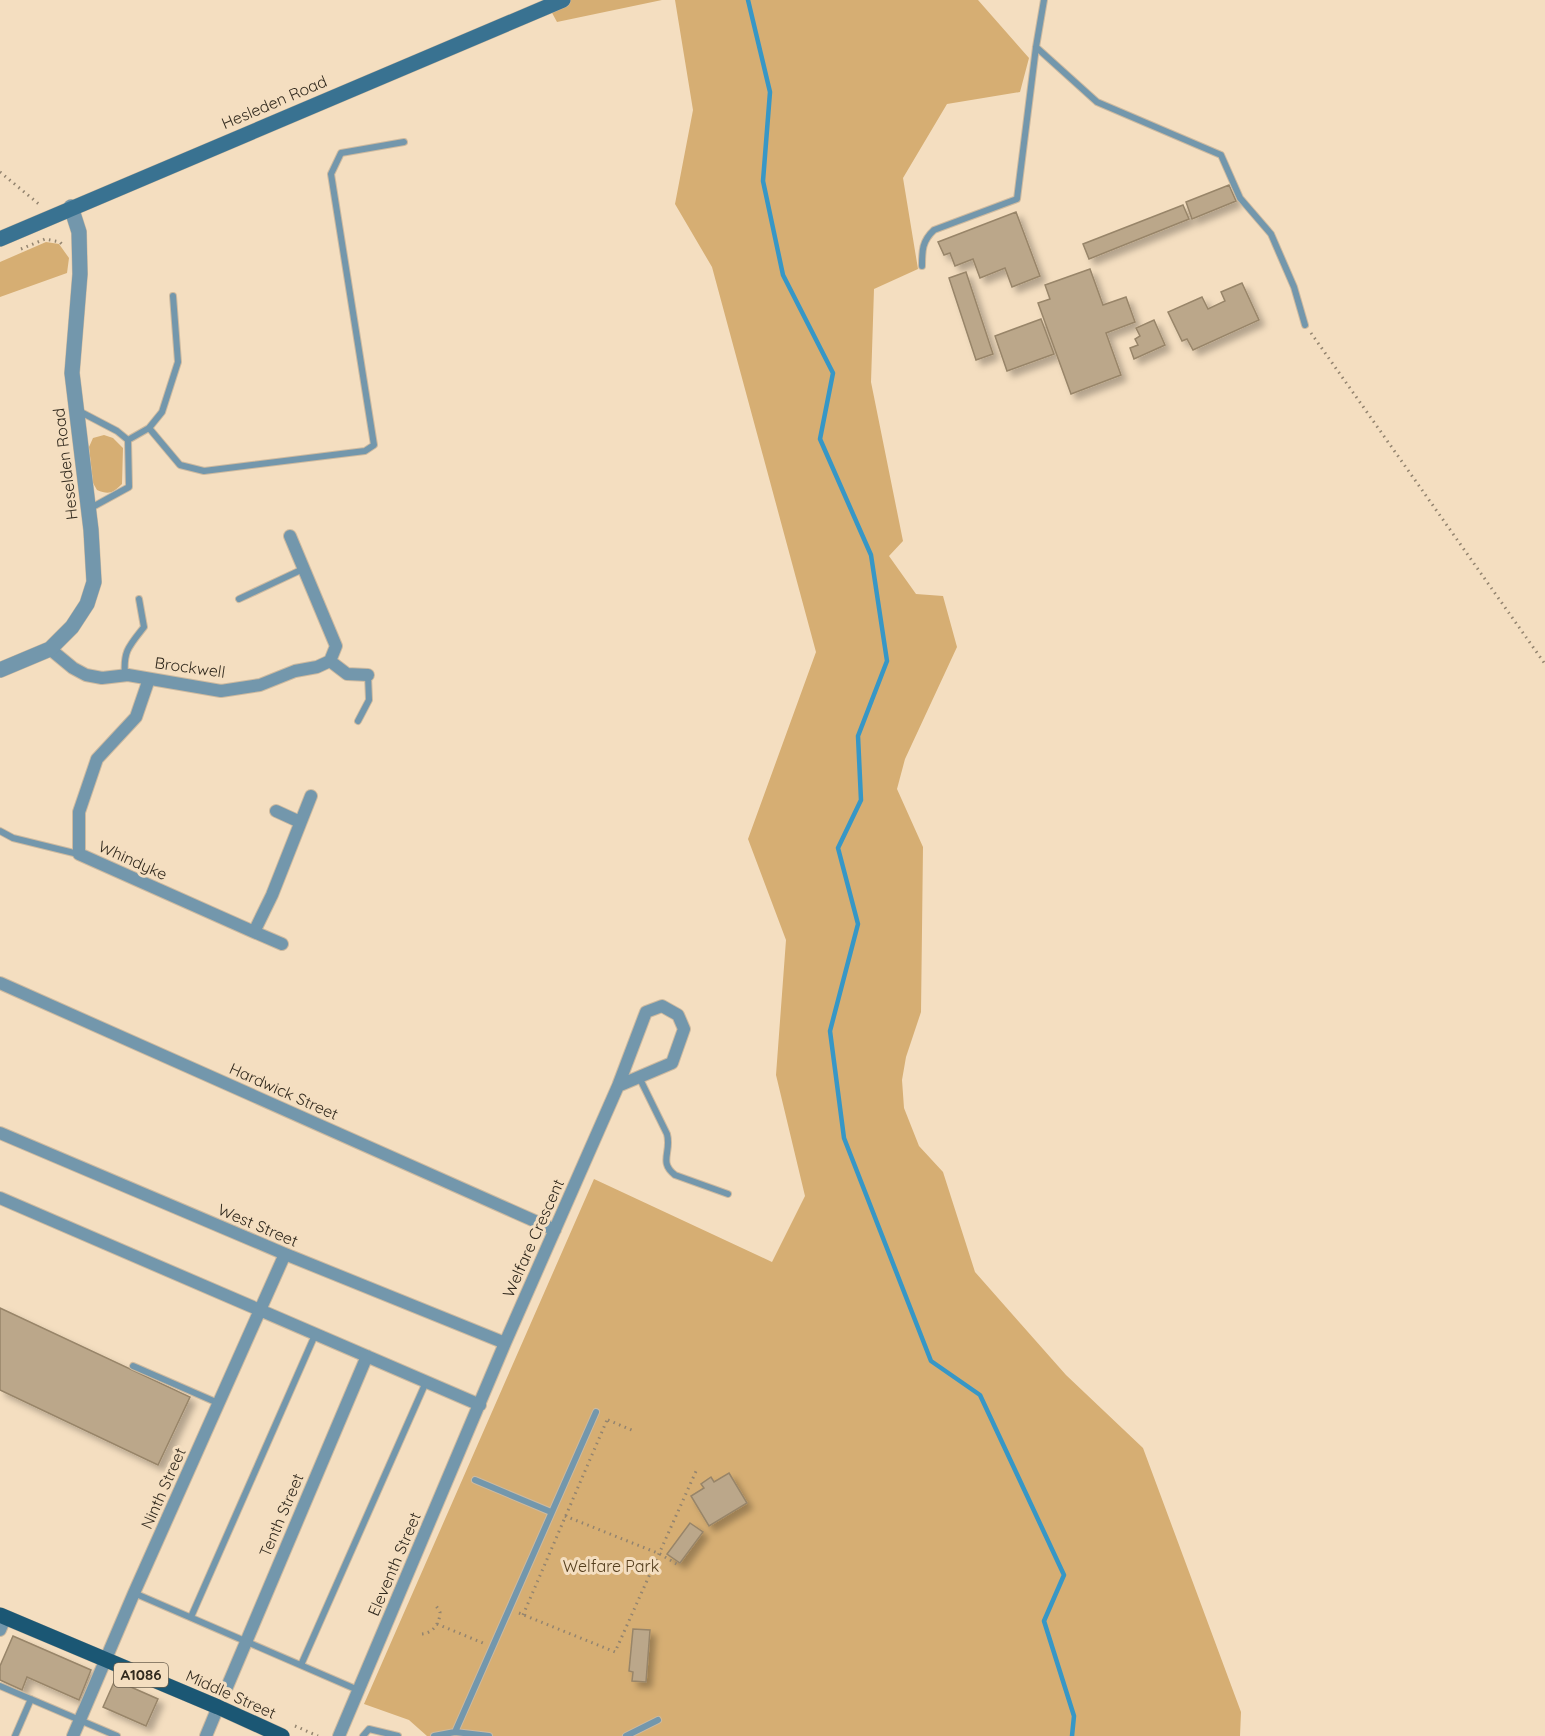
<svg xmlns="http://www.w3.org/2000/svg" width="1545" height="1736" font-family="Quicksand,sans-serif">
<defs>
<filter id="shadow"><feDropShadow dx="5.5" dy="5.5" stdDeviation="3" flood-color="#0004"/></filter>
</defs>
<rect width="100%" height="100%" fill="#f4dec0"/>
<path fill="#d6ae73" d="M545,0h117l-105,22z
M675,0h303l51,58 -9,34 -73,12 -44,74 15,91 -44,20 -3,93 32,159 -14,15 27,38 27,2 14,51 -52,112 -8,30 26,58 -2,165 -15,45 -4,23 2,28 15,38 24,26 32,100 91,103 77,73 98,264 -1,24h-813l-18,-16 -45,-16 230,-525 178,83 33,-66 -29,-121 10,-135 -38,-101 68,-187 -104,-385 -37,-63 18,-94z
M46,242l13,2 10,14 -2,15 -67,24v-35z
M104,435l9,3 10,10 -1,36c-9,9 -13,11 -25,6l-4,-7 -4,-36 4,-9z"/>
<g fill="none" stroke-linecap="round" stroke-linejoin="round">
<path stroke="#3797c6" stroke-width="4.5" d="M748,0l22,92 -7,89 20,94 50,98 -13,66 51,116 16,106 -29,75 3,64 -23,48 20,76 -28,107 14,107 87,223 49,34 84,180 -20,46 30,95 -2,20"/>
</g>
<path fill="#bba78a" stroke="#988569" stroke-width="1.5" filter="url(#shadow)" d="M1229,185l7,16 -44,18 -6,-17z
M1183,205l6,14 -100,40 -6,-15z
M1016,212l24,64 -28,11 -7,-19 -25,10 -7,-19 -18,7 -5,-13 -6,2 -6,-13z
M1090,269l13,36 23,-8 9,25 -29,11 15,42 -50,19 -33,-91 12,-4 -5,-14z
M966,272l27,82 -17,6 -27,-82z
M1242,283l17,37 -66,30 -6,-11 -5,2 -14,-29 34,-15 6,12 17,-8 -4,-9z
M1041,319l13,35 -47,17 -12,-35z
M1154,320l11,25 -31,14 -4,-11 8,-3 -3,-6 5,-3 -4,-8z
M0,1308l190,89 -32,68 -158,-75z
M729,1473l18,30 -38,23 -18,-30 13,-8 -3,-4 10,-7 3,5z
M690,1523l13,9 -23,31 -13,-9z
M633,1629l17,1 -4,52 -14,-1 1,-9 -4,-1z
M13,1636l78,34 -12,30 -52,-23 -5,13 -22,-10v-14z
M115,1680l43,19 -12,27 -43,-19z"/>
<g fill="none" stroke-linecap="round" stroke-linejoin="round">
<g stroke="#cdbaa0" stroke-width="8">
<path id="service" d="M1036,47l61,55 124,53 19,43 31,36 23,53 11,38
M922,266c0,-15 0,-25 12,-36l83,-31 19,-152 8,-47
M77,410l40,21 11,9 1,47 -40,22
M149,428l31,37 24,6 161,-20 9,-6 -43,-271 10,-21 63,-11
M128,440l21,-12 13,-16 16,-50 -5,-66
M239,599l64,-30
M125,675c-2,-24 4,-29 19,-48l-5,-28
M358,721l11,-21 -1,-25
M0,831l13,7 65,16
M639,1077l28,57c5,18 -9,28 8,41l53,19
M133,1366l85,37
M475,1480l76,32
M134,1593l224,97
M191,1617l124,-282
M301,1665l125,-283
M0,1686l117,50
M455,1732l141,-320
M15,1736l16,-37
M363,1736l6,-7 29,7
M434,1736l21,-4 34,4
M626,1736l32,-16"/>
</g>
<g stroke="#cdbaa0" stroke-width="14">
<path id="minor" d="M50,649l23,19 13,7 16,3 26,-3 93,16 39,-6 35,-14 22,-4 13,-6 6,-15 -46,-110
M330,661l17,13 21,1
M149,679l-13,38 -39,42 -18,53v42l175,78 18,-37 39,-99
M276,811l24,11
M254,932l28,12
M0,983l555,247
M0,1133l285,121 220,89
M0,1198l480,207
M0,1630l5,-12
M227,1687l140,-331
M73,1736l61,-143 151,-339
M206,1736l12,-29
M339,1736l166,-393 113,-257 28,-74 16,-6 16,9 6,14 -12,34 -54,23"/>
</g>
<g stroke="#cdbaa0" stroke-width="16">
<path id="tertiary" d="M0,670l50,-21 22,-22 15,-23 7,-22 -3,-52 -19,-157 8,-99 -1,-42 -8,-25"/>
</g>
<g stroke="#cdbaa0" stroke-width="16">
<path id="secondary" d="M0,239l563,-239"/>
</g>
<g stroke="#cdbaa0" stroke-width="16">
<path id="primary" d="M0,1615l218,92 64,29"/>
</g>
<path stroke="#93846f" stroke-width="3" stroke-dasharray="1.5 4.5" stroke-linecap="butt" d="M0,172l40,33
M21,249l24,-10 15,3 4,5
M1311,333l234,331
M608,1420l26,11
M565,1516l95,38 20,12
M519,1613l96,39 82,-183
M523,1615l84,-195
M437,1624l46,19
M422,1634c11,-1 18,-11 18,-22l-5,-8
M295,1726l23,10"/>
<use href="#service" stroke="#7397ac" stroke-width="6"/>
<use href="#minor" stroke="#7397ac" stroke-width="12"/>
<use href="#tertiary" stroke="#7397ac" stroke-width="15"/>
<use href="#secondary" stroke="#397291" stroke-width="15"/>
<use href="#primary" stroke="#1b5774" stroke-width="15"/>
</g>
<g text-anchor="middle" stroke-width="6" stroke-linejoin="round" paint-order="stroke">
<rect fill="#f4dec0" stroke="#6c604f" stroke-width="1.5" x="114" y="1663" width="54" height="24" rx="4.5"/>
<g font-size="15" font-weight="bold" fill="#322a1e">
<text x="141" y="1680">A1086</text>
</g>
<g font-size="16" fill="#322a1e" stroke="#f4dec0">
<text transform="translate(274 102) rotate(-23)" y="6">Hesleden Road</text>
<text transform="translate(65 464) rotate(-97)" y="6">Heselden Road</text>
<text transform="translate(190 667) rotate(8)" y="6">Brockwell</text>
<text transform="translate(133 860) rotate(24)" y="6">Whindyke</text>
<text transform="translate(284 1091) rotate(24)" y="6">Hardwick Street</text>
<text transform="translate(258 1225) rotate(23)" y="6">West Street</text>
<text transform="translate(533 1238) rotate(-66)" y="6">Welfare Crescent</text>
<text transform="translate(163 1488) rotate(-66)" y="6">Ninth Street</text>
<text transform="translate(281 1515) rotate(-67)" y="6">Tenth Street</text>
<text transform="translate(394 1564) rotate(-67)" y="6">Eleventh Street</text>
<text transform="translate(231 1694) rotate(24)" y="6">Middle Street</text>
</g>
<g font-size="16" fill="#533d1c" stroke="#f4dec0">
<text x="611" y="1572">Welfare Park</text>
</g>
</g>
</svg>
